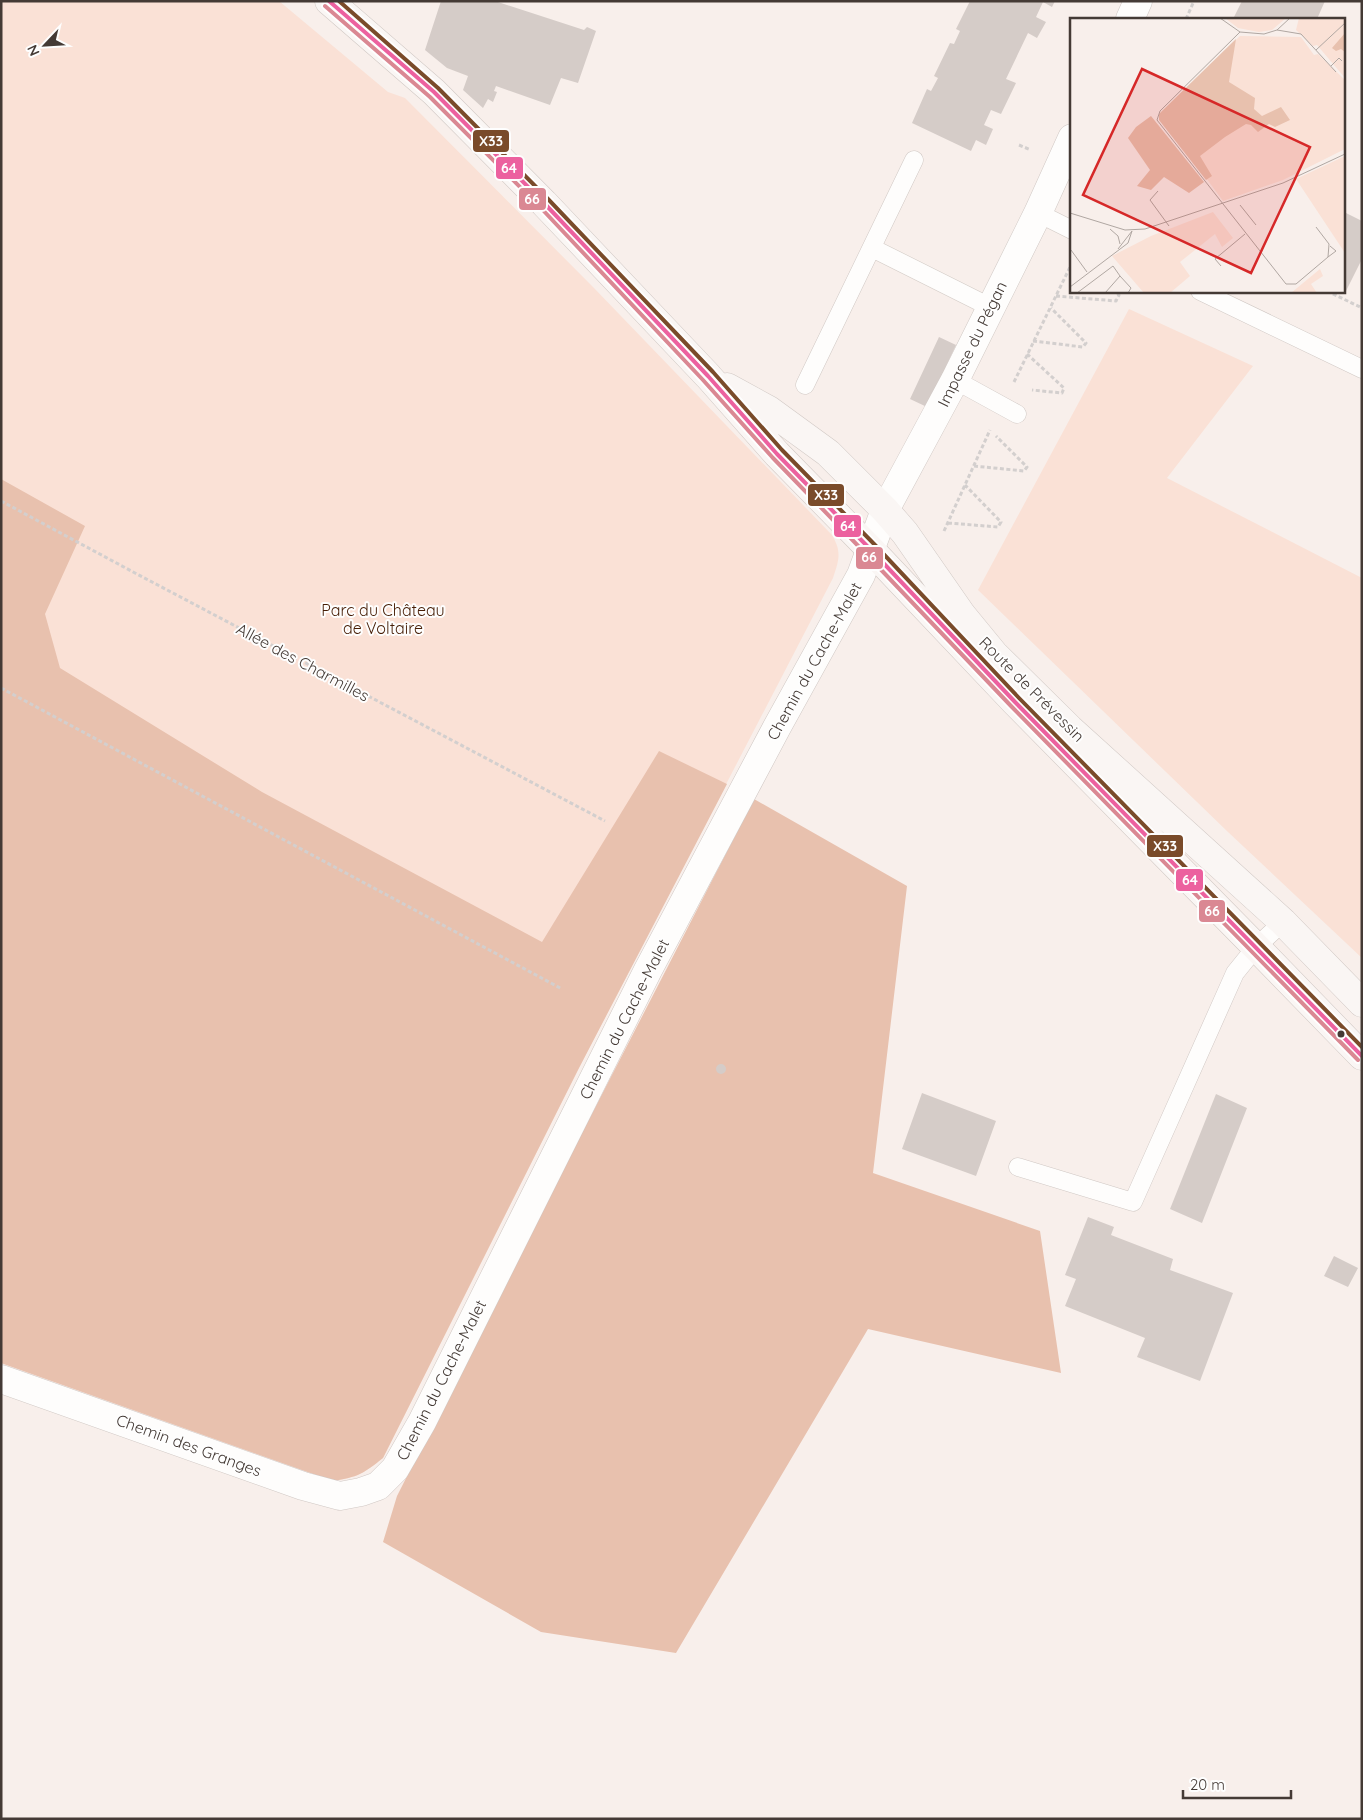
<svg xmlns="http://www.w3.org/2000/svg" width="1363" height="1820" font-family="Quicksand,sans-serif">
<rect width="100%" height="100%" fill="#f8efeb"/>
<path fill="#fae1d6" d="M1,1h278l109,91 17,6 189,190 238,247c10,17 7,25 1,43l-252,486 -198,394c-20,16 -25,19 -50,23l-332,-118z
M1129,309l124,57 -86,112 195,100v380l-134,-126 -250,-242z"/>
<path fill="#e8c1ae" d="M1,479l84,47 -40,88 15,54 202,124 280,150 117,-191 68,33 -148,284 -196,390c-20,16 -25,19 -50,23l-332,-118z
M754,799l153,87 -34,287 167,58 21,142 -193,-44 -192,324 -135,-21 -158,-90 14,-46 112,-221z"/>
<path fill="#d5ccc8" d="M441,1h54l89,29 3,-3 9,4 -18,52 -17,-5 -11,27 -54,-19 -2,5 3,1 -4,10 -5,-3 -5,9 -20,-18 5,-14 -21,-8 -22,-18z
M970,1h85l-3,6 -9,-5 -7,15 10,5 -9,16 -9,-5 -22,46 10,4 -15,31 -10,-4 -7,15 9,4 -7,16 -10,-5 -5,11 -59,-28 15,-34 4,2 7,-13 -4,-2 16,-33 4,1 6,-13 -4,-2z
M1242,1h83l-8,18h-84z
M1344,212l18,9v38l-16,32 -2,-1z
M939,337l17,8 -29,62 -17,-8z
M716 1069a5 5 0 1 1 10 0a5 5 0 1 1-10 0Z
M922,1093l74,28 -20,55 -74,-27z
M1216,1094l31,14 -45,115 -32,-14z
M1088,1217l26,10 -3,8 62,24 -3,11 63,23 -33,88 -63,-24 8,-19 -80,-32 11,-27 -11,-4z
M1334,1256l24,12 -10,19 -24,-11z"/>
<g fill="none" stroke-linecap="round" stroke-linejoin="round">
<g stroke="#d0c8c4" stroke-width="19">
<path id="service" d="M1038,213l34,17
M872,248l118,59
M1200,291l162,78
M955,380l62,34
M805,385l109,-225
M1018,1167l115,35 102,-229 21,-26 27,-25"/>
</g>
<g stroke="#d0c8c4" stroke-width="29">
<path id="minor" d="M1130,19l8,-18
M1,1379l302,107 37,10 21,-4 17,-6 17,-17 27,-47 226,-452 129,-243 84,-152 24,-65 70,-130 83,-167 34,-75"/>
</g>
<g stroke="#d0c8c4" stroke-width="29">
<path id="secondary" d="M329,1l105,91 110,111 164,173 69,78 94,96 144,152 241,245 106,109
M727,387l42,23 59,43 57,57 20,23 57,82 32,39 76,75 213,193 79,81"/>
</g>
<path stroke="#d3cfce" stroke-width="3" stroke-dasharray="4 2.5" stroke-linecap="butt" d="M1186,19l8,-18
M1019,145l12,5
M1327,291l35,17
M1056,296l60,5 3,-6 -4,-4
M1033,341l50,6 3,-4 -35,-35
M1027,354l37,34 -2,5 -30,-3
M1014,382l58,-119
M974,466l50,5 3,-4 -31,-31
M1,501l134,72 470,248
M948,523l50,4 3,-5 -36,-37
M944,531l46,-101
M1,688l561,301"/>
<use href="#service" stroke="#fefdfc" stroke-width="18"/>
<use href="#minor" stroke="#fefdfc" stroke-width="28"/>
<use href="#secondary" stroke="#faf6f4" stroke-width="28"/>
<g stroke="#fefefe" stroke-width="8">
<path id="bus-1" d="M329,1l105,91 110,111 164,173 69,78 94,96 144,152 347,354"/>
</g>
<g stroke="#fefefe" stroke-width="8">
<path id="bus-2" d="M325,6l105,91 110,110 163,173 70,78 93,96 145,152 347,354"/>
</g>
<g stroke="#fefefe" stroke-width="8">
<path id="bus-3" d="M339,1l99,87 110,111 165,173 69,78 94,96 143,152 343,349"/>
</g>
<use href="#bus-1" stroke="#ec619f" stroke-width="4"/>
<use href="#bus-2" stroke="#da8893" stroke-width="4"/>
<use href="#bus-3" stroke="#7a4b2a" stroke-width="4"/>
</g>
<circle fill="#443a35" stroke="#fefefe" stroke-width="2" cx="1341" cy="1034" r="4.5"/>
<g text-anchor="middle" stroke-width="4" stroke-linejoin="round" paint-order="stroke">
<g font-size="16" fill="#443a35" stroke="#fefefe">
<text transform="translate(972 344) rotate(-64)" y="6">Impasse du Pégan</text>
<text transform="translate(814 661) rotate(-61)" y="6">Chemin du Cache-Malet</text>
<text transform="translate(303 662) rotate(28)" y="6">Allée des Charmilles</text>
<text transform="translate(1032 689) rotate(45)" y="6">Route de Prévessin</text>
<text transform="translate(624 1019) rotate(-63)" y="6">Chemin du Cache-Malet</text>
<text transform="translate(441 1380) rotate(-63)" y="6">Chemin du Cache-Malet</text>
<text transform="translate(189 1445) rotate(20)" y="6">Chemin des Granges</text>
</g>
<g font-size="16" fill="#461d05" stroke="#fefefe">
<text x="383" y="616">Parc du Château<tspan x="383" dy="18">de Voltaire</tspan></text>
</g>
</g>
<g transform="translate(1070 18)">
<rect width="275" height="275" fill="#f8efeb"/>
<path d="M155,0h61l-14,12 -13,2 -21,-4zM229,0h46v60l-28,-33 -4,1 -17,-16zM170,18l61,1 13,18 4,-1 27,26v69l-62,31 -60,21 -64,-87zM275,138v97l-49,-74zM143,194l20,26 -11,9 -7,-13 -35,28 10,14 -20,17h-26l-32,-37 39,-20zM250,251l3,7 -12,8 6,9h-26z" fill="#fae1d6"/>
<path d="M275,15v19l-4,-3 -5,2 -4,-3zM166,21l-7,43 26,16 -1,11 8,7 19,-9 9,13 -15,7 -6,-3 -11,8 -7,-7 -5,-1 -21,13 -25,19 12,20 -6,4 -47,-60v-6zM81,98l53,66 -15,11 -25,-16 -13,13 -14,-4 13,-16 -22,-32 8,-11z" fill="#e8c1ae"/>
<path fill="none" stroke="#b0a7a2" stroke-width="1" d="M150,0l20,14 24,2 13,-4 13,-12M207,12l24,4 35,38M170,14l-80,79 -3,9 129,164h10l32,-27 1,-13 -13,-17M246,32l29,-27M261,48l8,-8 3,3M88,173l-8,9 19,26M170,187l16,20M0,195l55,17 20,-1 138,-46 62,-29M40,211l8,7 2,8M1,232l16,22M258,239l8,-6 -6,-5M151,248l-6,-7 30,-25M50,258l11,12 -3,5M0,269l58,-44 4,-12 -14,18M7,275l36,-27 7,10 -15,17"/>
<path fill="#d62828" fill-opacity="0.15" stroke="#d62828" stroke-width="2.5" d="M72,51l168,78 -59,126 -168,-78z"/>
<rect width="275" height="275" fill="none" stroke="#443a35" stroke-width="2.5"/>
</g>
<g stroke="#fefefe" stroke-width="2">
<rect x="472" y="129" width="38" height="24" rx="5" fill="#7a4b2a"/>
<rect x="495" y="156" width="29" height="24" rx="5" fill="#ec619f"/>
<rect x="518" y="187" width="29" height="24" rx="5" fill="#da8893"/>
<rect x="807" y="483" width="38" height="24" rx="5" fill="#7a4b2a"/>
<rect x="833" y="514" width="29" height="24" rx="5" fill="#ec619f"/>
<rect x="855" y="546" width="29" height="24" rx="5" fill="#da8893"/>
<rect x="1146" y="834" width="38" height="24" rx="5" fill="#7a4b2a"/>
<rect x="1175" y="868" width="29" height="24" rx="5" fill="#ec619f"/>
<rect x="1198" y="899" width="28" height="24" rx="5" fill="#da8893"/>
</g>
<g font-size="14" text-anchor="middle" font-weight="bold" fill="#fff">
<text x="491" y="146">X33</text>
<text x="509" y="173">64</text>
<text x="532" y="204">66</text>
<text x="826" y="500">X33</text>
<text x="848" y="531">64</text>
<text x="869" y="562">66</text>
<text x="1165" y="851">X33</text>
<text x="1190" y="885">64</text>
<text x="1212" y="916">66</text>
</g>
<rect width="1363" height="1820" fill="none" stroke="#443a35" stroke-width="5"/>
<g transform="translate(45 45) rotate(245)" stroke="#fefefe" stroke-width="4" paint-order="stroke">
<path d="M0-4L9 19L0 12L-9 19Z" fill="#443a35"/>
<text y="-8" font-size="14" font-weight="bold" text-anchor="middle" fill="#443a35">N</text>
</g>
<path d="M1183 1790v8h108v-8" fill="none" stroke="#443a35" stroke-width="2.5"/>
<text x="1190" y="1790" font-size="15" fill="#443a35" stroke="#fefefe" stroke-width="4" paint-order="stroke">20 m</text>
</svg>
